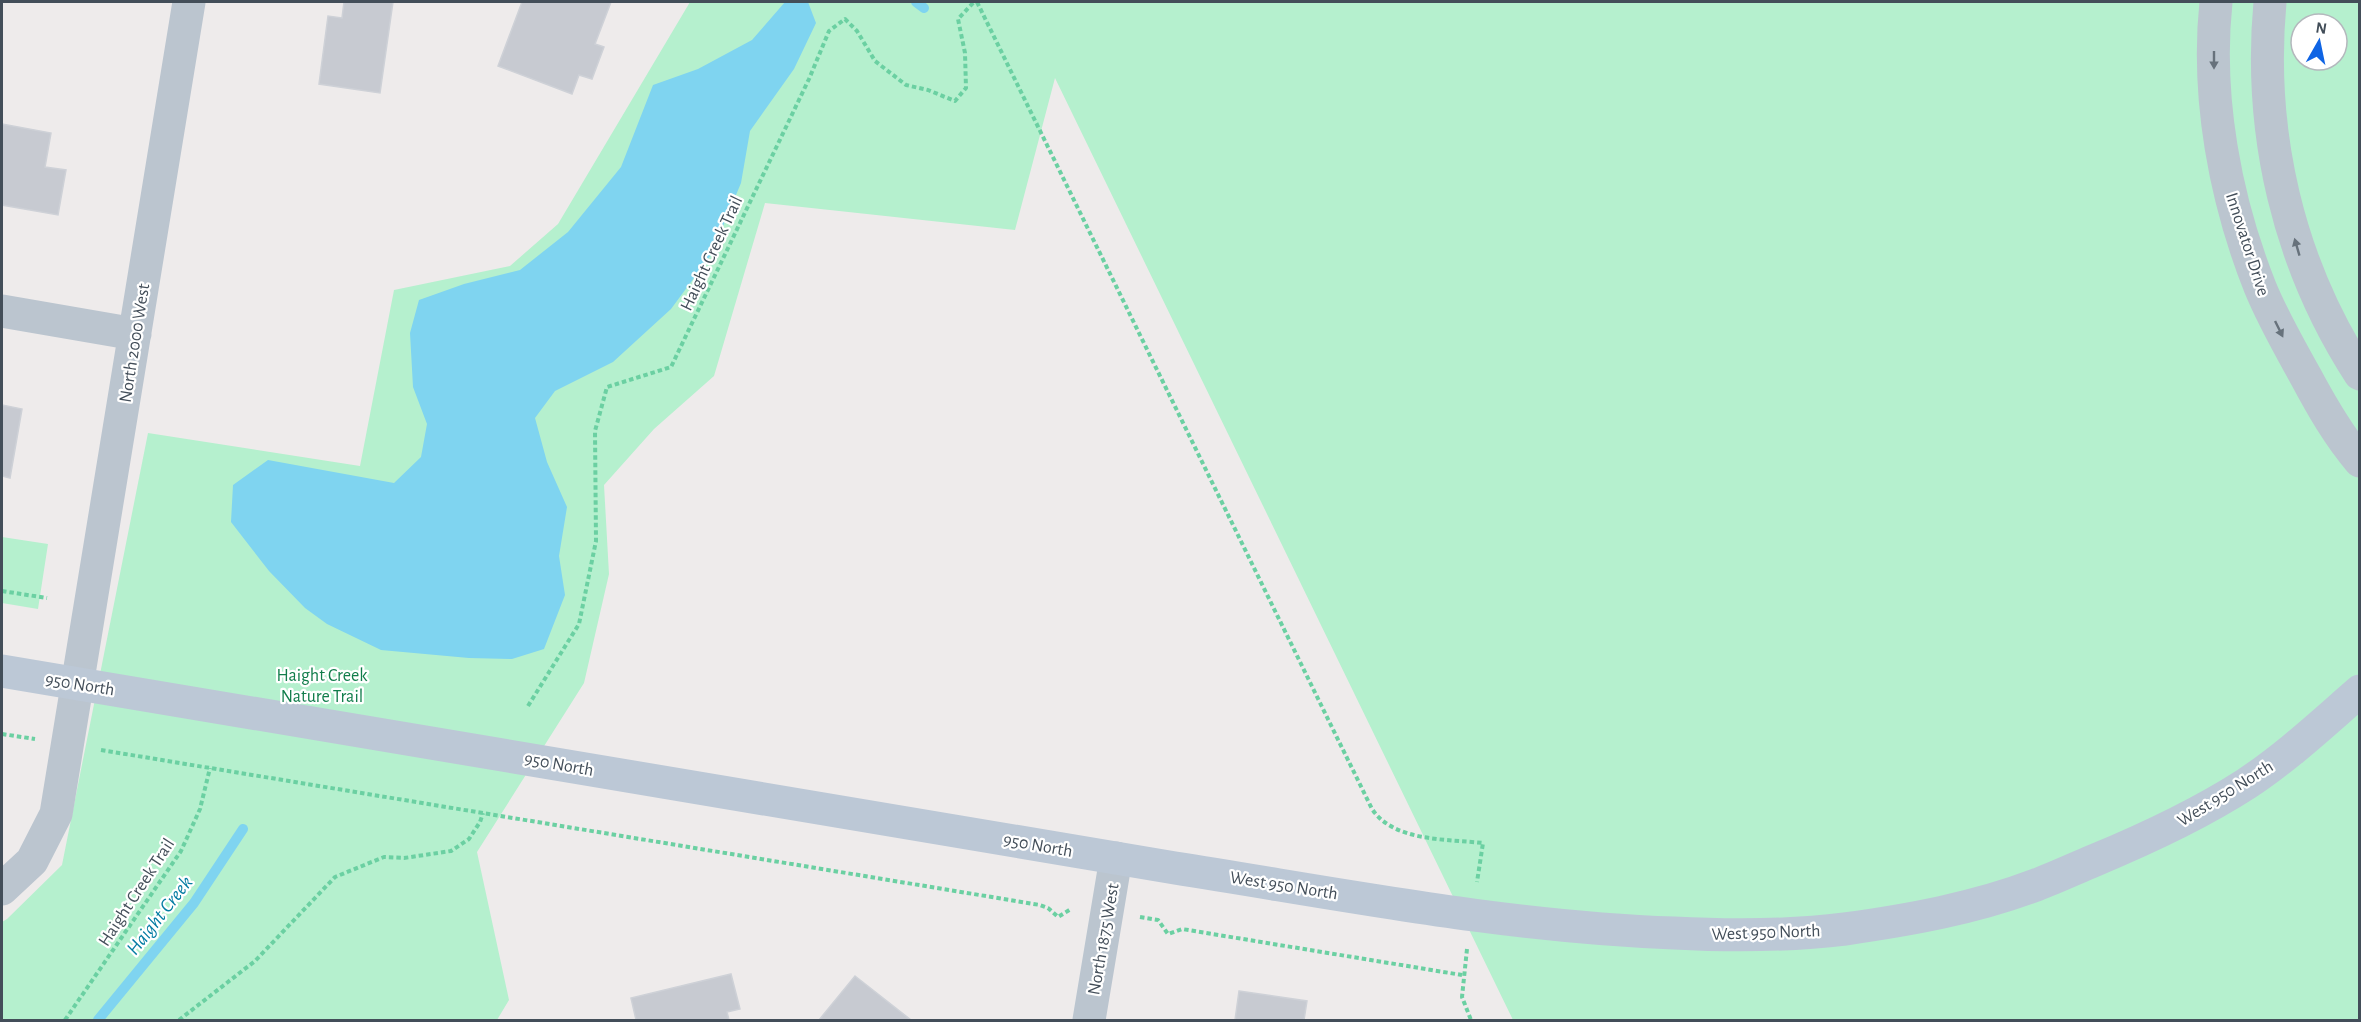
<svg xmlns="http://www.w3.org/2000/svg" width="2361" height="1022" font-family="'Alegreya Sans',sans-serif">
<rect width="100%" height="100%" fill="#eeebeb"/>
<path fill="#b5f0ce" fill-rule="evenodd" d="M690,2h1669v1018h-846l-458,-942 -40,152 -250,-27 -51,173 -60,53 -50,56 5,89 -25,109 -107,169 32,148 -12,20h-495v-98l5,-3 55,-54 86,-432 212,33 34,-176 116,-24 48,-42zM2301,24h36v36h-36z
M2,537l46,7 -10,65 -36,-6z"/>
<path fill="#7fd4f0" d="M785,2h23l8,21 -22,46 -44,62 -9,52 -30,72 -40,54 -58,53 -58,29 -20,27 12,44 20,45 -8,49 6,39 -21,54 -32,10 -43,-1 -88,-8 -54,-26 -22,-16 -36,-37 -38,-49 2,-37 35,-25 126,23 27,-26 6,-33 -14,-37 -3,-54 9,-33 45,-16 56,-14 48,-38 53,-65 32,-82 45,-16 54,-29z"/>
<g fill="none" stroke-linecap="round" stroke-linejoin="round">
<path stroke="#7fd4f0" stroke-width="10" d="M916,2l8,6
M98,1020l96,-117 49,-74"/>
</g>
<path fill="#c7cad1" stroke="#ced1d7" stroke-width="1.5" d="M344,2h49l-13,91 -61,-9 9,-68 14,2z
M522,2h89l-16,42 9,3 -12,32 -13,-4 -7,19 -74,-28z
M2,124l49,9 -6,34 21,3 -8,45 -56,-10z
M2,405l20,4 -12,69 -8,-2z
M731,974l9,35 -13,3 2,8h-93l-5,-22z
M855,976l56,44h-92z
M1239,991l68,10 -3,19h-69z"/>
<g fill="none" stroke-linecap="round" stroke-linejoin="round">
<path stroke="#6bd0a2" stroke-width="4" stroke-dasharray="4.5 3" stroke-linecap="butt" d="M977,2l395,807c22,33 75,30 111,34l-6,39
M2,591l45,7
M528,706l51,-82 17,-83 -1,-110 12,-44 64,-20 138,-288 20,-48 16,-12 12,12 18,30 31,24 22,5 27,11 11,-13 -1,-35 -7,-34 16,-17
M2,734l33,5
M101,750l939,155 8,3 10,9 13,-8
M1140,917l18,3 10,14 14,-5 280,46
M1467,949l-5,48 9,23
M65,1020l116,-169 19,-42 10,-41
M179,1020l76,-59 80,-84 49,-20 20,1 47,-7 18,-12 11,-17 3,-9"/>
<path stroke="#bbc5cf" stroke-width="33" d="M2,311l133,23
M2,889l30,-28 24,-47 133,-812"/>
<path stroke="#bbc5cf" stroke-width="33" d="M2216,2c-10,95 9,197 44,285 13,32 30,61 46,90 16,30 32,58 54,84
M2270,2c-12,131 18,261 90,372
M1089,1020l27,-162"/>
<path stroke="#bcc8d6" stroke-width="33" d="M2,671c391,63 782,134 1173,197 166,26 331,59 499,65 57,3 114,3 171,-4 64,-9 131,-21 191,-44 19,-7 38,-16 57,-24 53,-22 105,-46 153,-77 41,-27 77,-61 114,-93"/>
</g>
<defs><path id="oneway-solid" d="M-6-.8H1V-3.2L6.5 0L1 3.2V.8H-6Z" transform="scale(1.5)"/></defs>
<g fill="#67727c">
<use href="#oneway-solid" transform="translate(2214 60) rotate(90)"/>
<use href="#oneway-solid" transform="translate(2297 247) rotate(-106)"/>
<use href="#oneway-solid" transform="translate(2279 329) rotate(64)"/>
</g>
<g text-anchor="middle" stroke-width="4.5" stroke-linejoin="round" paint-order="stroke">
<g font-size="18" fill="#434e59" stroke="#fff">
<text transform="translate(2248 244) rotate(72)" y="6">Innovator Drive</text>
<text transform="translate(711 253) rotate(-65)" y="6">Haight Creek Trail</text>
<text transform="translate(134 343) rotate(-81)" y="6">North 2000 West</text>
<text transform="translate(80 684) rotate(9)" y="6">950 North</text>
<text transform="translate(559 764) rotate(10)" y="6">950 North</text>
<text transform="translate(2225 793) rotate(-32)" y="6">West 950 North</text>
<text transform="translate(1038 845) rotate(10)" y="6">950 North</text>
<text transform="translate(1284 885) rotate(9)" y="6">West 950 North</text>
<text transform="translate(136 892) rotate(-57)" y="6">Haight Creek Trail</text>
<text transform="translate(1766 932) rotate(-2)" y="6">West 950 North</text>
<text transform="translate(1103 939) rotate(-80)" y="6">North 1875 West</text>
</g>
<g font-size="18" fill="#117d4b" stroke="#fff">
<text x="322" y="681">Haight Creek<tspan x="322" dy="21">Nature Trail</tspan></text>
</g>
<g font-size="20" font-style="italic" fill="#057ca3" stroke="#fff">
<text transform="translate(159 915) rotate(-52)" y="7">Haight Creek</text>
</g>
</g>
<rect width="2361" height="1022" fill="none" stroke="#434e59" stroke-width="6"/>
<g transform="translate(2319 42) rotate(9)"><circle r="28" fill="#ffffff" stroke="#b4b8bd" stroke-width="1.5"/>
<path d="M0-4.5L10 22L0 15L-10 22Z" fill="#0f64e4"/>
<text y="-9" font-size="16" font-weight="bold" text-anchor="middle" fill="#434e59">N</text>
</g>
</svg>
